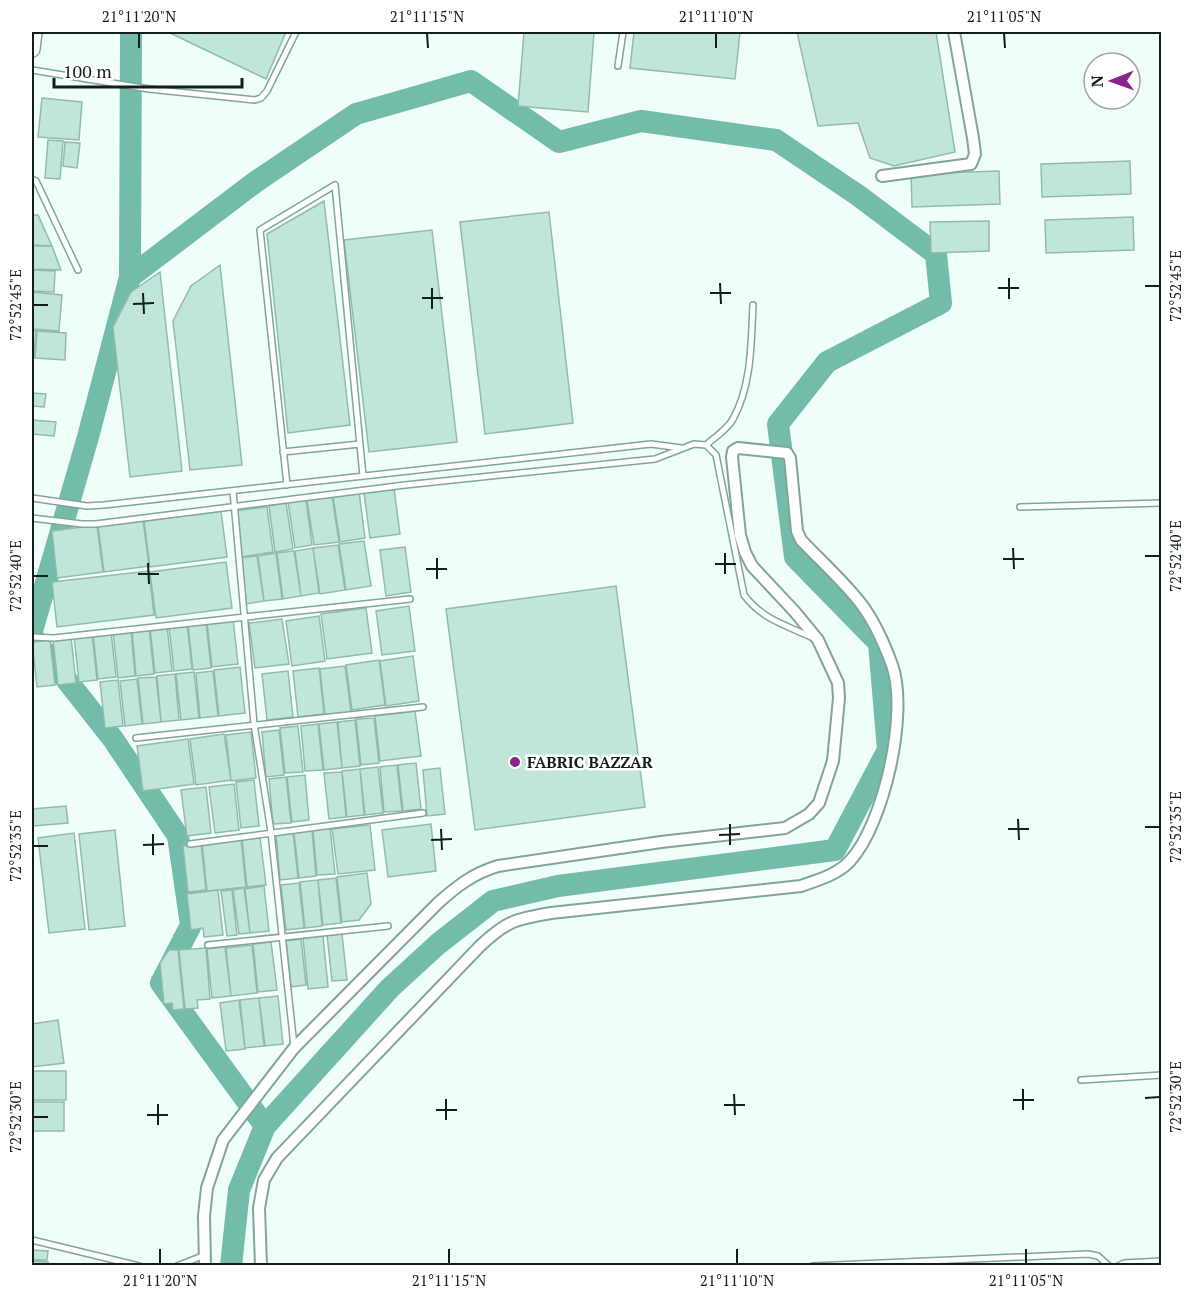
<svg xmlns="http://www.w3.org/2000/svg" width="1193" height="1297" font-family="'PT Serif',serif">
<rect width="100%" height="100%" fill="#effef9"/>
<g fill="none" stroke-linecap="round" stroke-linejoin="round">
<path stroke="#73bca9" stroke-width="22" d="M131,32l-1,245 124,-94 102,-69 115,-33 88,61 82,-21 135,19 83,56 77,58 5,49 -114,59 -49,62 17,133 84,86 9,107 -53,100 -277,36 -65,15 -55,43 -48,44 -125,138 -26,64 -8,76
M32,631l56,-194 42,-160
M32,636l81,103 65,97 13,89 -30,58 104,143"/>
</g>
<path fill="#c0e6da" stroke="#94b9ae" stroke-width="1.5" d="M168,32h118l-20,47z
M524,32h70l-6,80 -70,-6z
M634,32h106l-5,47 -105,-11z
M797,32h139l19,120 -61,14 -24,-8 -12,-35 -40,3z
M42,98l40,4 -3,38 -41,-3z
M48,140l15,1 -3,38 -15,-1z
M65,142l15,1 -3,25 -14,-2z
M1130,161l1,33 -89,3 -1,-33z
M999,171l1,33 -88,3 -1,-33z
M324,201l26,224 -62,8 -21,-199z
M549,212l24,211 -88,11 -25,-212z
M32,215h6l14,31 -20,-1z
M1133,217l1,33 -88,3 -1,-33z
M989,221v30l-58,2 -1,-31z
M432,230l25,212 -88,10 -25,-212z
M32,246h20l9,24 -29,-1z
M220,265l22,200 -52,5 -17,-149 18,-35z
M32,270l23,1 -1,21 -22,-1z
M160,272l22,199 -52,6 -17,-150 18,-35z
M32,292l30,3 -3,36 -27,-2z
M32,330l4,1 -2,26h-2z
M37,331l29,2 -1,27 -30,-2z
M32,393l14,1 -2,13 -12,-1z
M32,420l24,2 -2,14 -22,-2z
M394,488l6,46 -30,4 -6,-45z
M359,492l6,46 -25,4 -7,-46z
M332,496l7,46 -25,3 -7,-45z
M306,500l6,45 -17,3 -7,-46z
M286,503l7,46 -18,3 -6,-46z
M267,507l6,45 -32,5 -7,-46z
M221,511l6,46 -77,10 -6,-46z
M143,520l6,46 -45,6 -6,-47z
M97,525l6,47 -46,6 -5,-47z
M364,541l7,45 -25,4 -7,-46z
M338,545l7,45 -25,4 -7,-46z
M405,547l6,45 -25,4 -6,-46z
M313,548l6,45 -18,3 -6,-45z
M294,551l7,45 -18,3 -6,-46z
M276,553l6,46 -18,2 -6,-45z
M257,556l7,45 -18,3 -6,-46z
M226,562l6,46 -76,10 -6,-46z
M149,571l5,44 -97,12 -5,-45z
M616,586l29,221 -170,23 -29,-221z
M409,606l6,45 -33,4 -6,-44z
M366,608l6,45 -45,6 -6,-45z
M319,616l6,45 -33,5 -6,-45z
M233,618l5,46 -26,3 -5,-45z
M282,619l7,45 -34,4 -6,-45z
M206,622l5,46 -18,2 -5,-46z
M187,624l5,45 -18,2 -5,-45z
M167,626l5,45 -17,2 -5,-45z
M149,628l5,46 -18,2 -4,-46z
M131,630l4,46 -17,2 -5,-46z
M111,632l5,45 -18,2 -5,-45z
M92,635l5,45 -18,2 -5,-45z
M71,637l5,46 -18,2 -5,-46z
M50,640l5,45 -18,2 -5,-45z
M413,656l6,45 -33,5 -6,-45z
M379,660l6,45 -33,5 -6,-45z
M345,666l6,46 -26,3 -5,-46z
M240,667l5,46 -26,3 -5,-46z
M319,668l5,46 -26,3 -5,-46z
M213,671l5,45 -18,2 -4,-45z
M288,671l5,46 -26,3 -5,-46z
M194,672l5,46 -18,2 -5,-46z
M175,674l4,46 -18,2 -4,-46z
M156,677l5,45 -18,2 -5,-46z
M137,679l5,45 -17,2 -5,-45z
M118,680l5,46 -18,2 -5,-46z
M415,711l6,45 -41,5 -5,-45z
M374,718l5,45 -18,2 -5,-46z
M355,720l5,46 -18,2 -4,-46z
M337,722l5,46 -18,2 -5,-46z
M318,724l5,46 -18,1 -4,-45z
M298,726l5,46 -18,1 -5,-45z
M279,730l5,45 -18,2 -4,-45z
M251,732l5,46 -25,3 -5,-46z
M224,734l7,46 -35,5 -6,-46z
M188,739l6,45 -51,7 -6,-45z
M416,763l5,46 -18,2 -5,-46z
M397,765l5,46 -18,1 -4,-45z
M378,767l5,46 -18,2 -5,-46z
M440,768l5,46 -18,2 -4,-46z
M360,769l4,46 -17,2 -5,-46z
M342,772l4,45 -17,2 -5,-46z
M305,775l4,45 -17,2 -5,-45z
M286,777l5,46 -18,1 -4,-45z
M254,780l5,46 -18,2 -5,-46z
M234,784l5,46 -24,3 -6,-46z
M206,787l5,46 -24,3 -6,-46z
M66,806l2,17 -35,3 -1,-17z
M431,824l5,47 -48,6 -6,-47z
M370,825l5,45 -37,4 -6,-45z
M330,828l5,46 -18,1 -4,-45z
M115,830l10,96 -36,4 -10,-96z
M312,830l4,46 -17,2 -5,-46z
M74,833l11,96 -36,4 -11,-95z
M293,833l5,45 -18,2 -4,-46z
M260,837l6,48 -19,2 -5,-48z
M241,839l5,48 -39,4 -5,-48z
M201,844l5,46 -18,2 -5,-46z
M367,873l4,31 -12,16 -17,2 -5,-45z
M336,878l5,45 -18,2 -5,-45z
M318,880l4,46 -17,2 -5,-46z
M299,883l5,45 -18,2 -5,-45z
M264,886l5,45 -19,2 -5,-44z
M244,888l6,45 -11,1 -6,-44z
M218,890l5,45 -19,2 -1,-9 -12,2 -4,-36z
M232,890l5,45 -10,1 -6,-45z
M342,934l5,46 -15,1 -5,-46z
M323,936l5,51 -20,2 -5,-51z
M301,939l5,46 -15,2 -5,-46z
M271,942l6,48 -19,2 -5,-48z
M252,945l5,48 -26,3 -5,-48z
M225,947l6,49 -19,2 -5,-49z
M206,948l4,51 -13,1 1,8 -13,1 -6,-59z
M169,950h9l6,59 -11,1 -1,-7 -8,1 -4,-41z
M278,996l5,48 -18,2 -6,-48z
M259,998l5,48 -19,2 -5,-48z
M239,1000l6,49 -19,2 -6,-48z
M58,1020l6,43 -32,4v-43z
M32,1071h34v29h-34z
M32,1102h32v29h-32z
M32,1250l16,1 -1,9h-15z
M32,1261l16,1v4h-16z"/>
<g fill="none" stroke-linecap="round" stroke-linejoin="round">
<g stroke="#81a59a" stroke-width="8">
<path id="lane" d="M618,66l5,-34
M32,70l117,19 106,11 6,-2 6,-7 29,-59
M32,179l4,2 42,89
M706,445c9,-8 21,-15 27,-26 19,-34 18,-77 20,-114
M283,452l77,-8
M287,485l-27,-255 75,-45 28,291
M233,491l21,233 17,108 23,214
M32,498l55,8 17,-1 547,-61 30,4
M1020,507l142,-4
M32,518l50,6h14l309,-39 250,-26 39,-15 12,1 10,10 28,140c18,24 41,30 67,42
M32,637l22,1 356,-39
M136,738l287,-31
M190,844l233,-31
M208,945l180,-19
M1081,1080l81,-5
M32,1240l107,26
M177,1266l28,-11
M813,1266l275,-12 10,2 11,10
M1118,1266l6,-3 38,-2"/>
</g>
<g stroke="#81a59a" stroke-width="14">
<path id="street" d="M882,176l89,-12 4,-10 -2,-16 -19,-106
M205,1266l-1,-50 3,-28 16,-48 71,-92 144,-145c19,-17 36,-30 60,-37l163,-24 124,-14 24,-14 10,-11 14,-42 6,-63 -1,-15 -20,-43 -23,-28 -43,-46 -7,-14 -5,-17 -8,-78 1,-6 5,-3 49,5 3,5 7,73 4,9c19,20 40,39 57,60 15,18 26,43 34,65 17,47 -8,159 -42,196 -13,14 -33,19 -49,25l-250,27c-36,6 -44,8 -71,33l-203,212 -13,22 -5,28 2,58"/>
</g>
<g stroke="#81a59a" stroke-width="18">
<path id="secondary" d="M32,49l2,-17"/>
</g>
<use href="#lane" stroke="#fff" stroke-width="5"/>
<use href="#street" stroke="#fff" stroke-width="10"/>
<use href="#secondary" stroke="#fff" stroke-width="15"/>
</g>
<path fill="none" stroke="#101f1b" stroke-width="2" d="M139,33v15M427,33l1,15M716,33v15M1004,33l1,15M1009,278v21M720,283l1,21M1145,286h15M432,288v21M998,288h21M143,293l1,21M710,293h21M422,298h21M133,304l21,-1M33,305h15M1013,548l1,21M725,553v21M1145,556h15M437,558v21M1003,559h21M148,563l1,21M715,564h21M426,569h21M138,574h21M33,576h15M1018,819l1,21M730,824v21M1145,827h15M441,829l1,21M1008,829h21M153,834v21M719,835l21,-1M431,840l21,-1M143,845l21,-1M33,846h15M1023,1089v21M734,1094l1,21M1145,1098l15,-1M446,1099v21M1013,1100h21M158,1104v21M724,1105h21M436,1110h21M147,1115h21M33,1117h15M160,1249v15M449,1249v15M737,1249v15M1026,1249v15"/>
<circle fill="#88248c" stroke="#fff" stroke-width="2" cx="515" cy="762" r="6"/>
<g text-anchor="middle" stroke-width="5" stroke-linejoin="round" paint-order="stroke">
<g font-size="16" font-weight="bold" fill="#101f1b" stroke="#fff" text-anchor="start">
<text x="527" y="768">FABRIC BAZZAR</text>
</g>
</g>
<rect width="1193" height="1297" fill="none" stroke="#ffffff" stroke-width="66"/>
<g transform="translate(1112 81) rotate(269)"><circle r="28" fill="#ffffff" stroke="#9fa5a4" stroke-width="1.5"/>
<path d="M0-4.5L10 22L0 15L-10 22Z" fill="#88248c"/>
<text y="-9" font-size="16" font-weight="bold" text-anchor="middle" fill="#101f1b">N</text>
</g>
<path d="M54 78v9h188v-9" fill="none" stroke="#101f1b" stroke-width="3"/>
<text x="63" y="78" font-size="18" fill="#101f1b" stroke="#ffffff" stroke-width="4.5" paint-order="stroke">100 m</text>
<rect x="33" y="33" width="1127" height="1231" fill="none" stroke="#101f1b" stroke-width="2"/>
<g font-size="15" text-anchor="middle" fill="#101f1b">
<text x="139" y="22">21°11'20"N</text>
<text x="427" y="22">21°11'15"N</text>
<text x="716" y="22">21°11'10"N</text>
<text x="1004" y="22">21°11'05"N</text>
<text transform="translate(1176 286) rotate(-90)" y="5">72°52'45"E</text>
<text transform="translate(16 305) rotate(-90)" y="5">72°52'45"E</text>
<text transform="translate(1176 556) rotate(-90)" y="5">72°52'40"E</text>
<text transform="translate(16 576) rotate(-90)" y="5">72°52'40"E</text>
<text transform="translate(1176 827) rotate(-90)" y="5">72°52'35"E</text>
<text transform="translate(16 846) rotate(-90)" y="5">72°52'35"E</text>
<text transform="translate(1176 1097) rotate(-90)" y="5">72°52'30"E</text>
<text transform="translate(16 1117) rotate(-90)" y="5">72°52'30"E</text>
<text x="160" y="1286">21°11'20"N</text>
<text x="449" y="1286">21°11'15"N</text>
<text x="737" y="1286">21°11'10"N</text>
<text x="1026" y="1286">21°11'05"N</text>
</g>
</svg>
